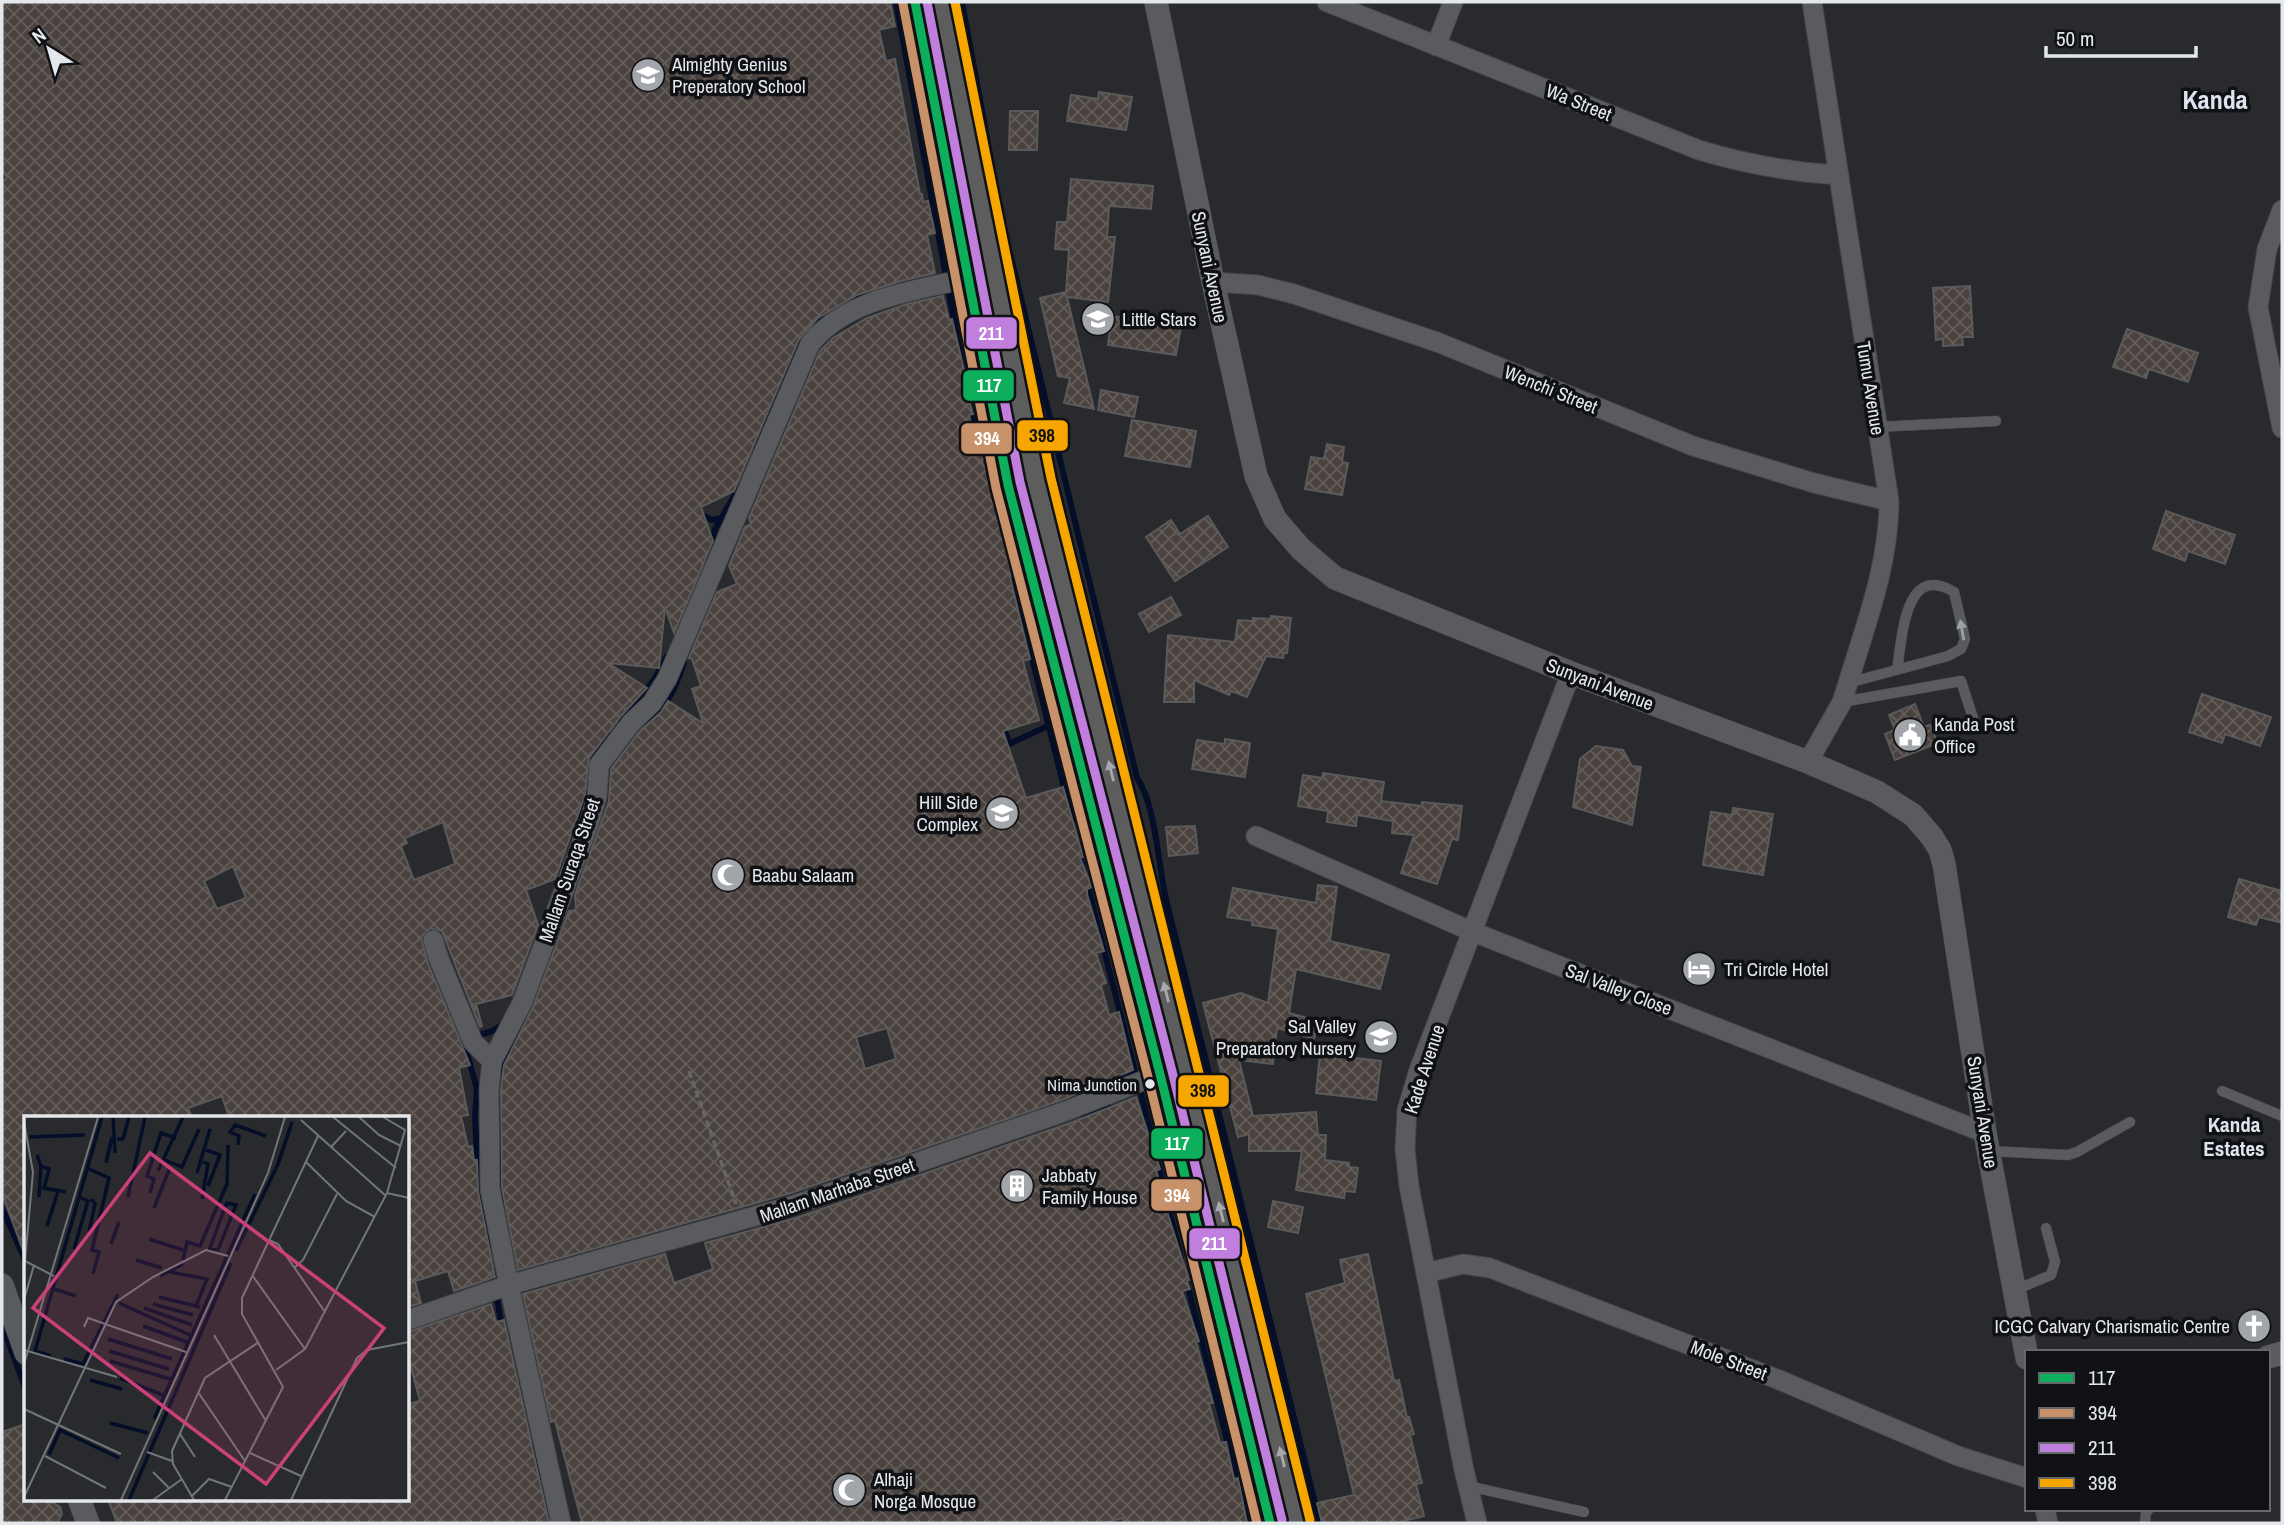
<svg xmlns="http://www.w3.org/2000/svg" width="2284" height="1525" font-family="'Archivo Narrow',sans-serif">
<defs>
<pattern id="building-cross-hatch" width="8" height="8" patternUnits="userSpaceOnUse" patternTransform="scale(1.75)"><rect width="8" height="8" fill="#4a423e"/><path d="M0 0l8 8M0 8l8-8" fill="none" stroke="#645d5a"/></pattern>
</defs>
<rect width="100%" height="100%" fill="#282a2d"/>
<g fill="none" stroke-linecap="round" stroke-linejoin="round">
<path stroke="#040e29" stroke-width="6" d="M896,2l73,401 13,50
M962,2l40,218 135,558c19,27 21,87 29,121l154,624
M816,326l8,-15 30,-10 26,-15v-2
M756,447c11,-35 25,-74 46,-105
M987,474l10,41
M697,513l15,7 9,-2
M707,562l8,-33 25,-43
M1010,569l62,251
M621,721l33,-41 13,-24
M644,722c25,-16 31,-33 40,-59
M1001,723l9,21
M1009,744l39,-18
M581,818l12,-64 17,-19
M1079,852l57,223
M475,1036l15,-4 14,-8
M464,1042l13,47 -2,29 3,58 11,69
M504,1071l1,-15 19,-36
M1139,1085l42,173
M1043,1109l54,-23 38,-14
M1083,1114l25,-8
M501,1204l-2,-76 3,-29
M2,1208l24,54
M492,1270l10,58
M1187,1283l61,240
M2,1325l24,65
M531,1444l19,71"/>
</g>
<path fill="url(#building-cross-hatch)" stroke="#5b5a5a" stroke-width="2" fill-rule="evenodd" d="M2,2h888l5,24 -16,4 7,31 9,-2 25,135h2l1,8 5,-1 7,32 -8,2 8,38 -34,8 -44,14 -39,23 -19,21 -65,152 -33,16 12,34 -39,92 -9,-26 -6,61 -51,-5 39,25 -26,28 -32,42 -4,37 -30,84 -29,11 12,35 -26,70 -36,9 6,22 -2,1 -38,-96 -12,-3 -9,9 7,27 42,101 -11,3 9,47 -7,1 7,31 4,-1 2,14h3l1,31 17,86 -41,14 -6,-20 -33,10 6,22 -13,4v-190h-179l-7,-21 -34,12 4,9h-166v135l-2,1 -22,-60v-1011l5,-4 -5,-10zM443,822l12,42 -41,16 -13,-34 6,-3 -2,-5zM233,866l13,32 -29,11 -13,-28z
M1099,92l33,5 -6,33 -59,-9 4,-26 27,4z
M1010,111h28l-1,39h-28z
M1071,179l82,7 -2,23 -42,-3 -2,31h8l-7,65 -41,-5 27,112 -30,-6 6,-25 -12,-2 -18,-78 26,-6 3,-42 -14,-1 2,-27h10z
M1970,286l3,51h-11l1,8 -20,1v-7l-7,1 -3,-52z
M943,296l6,24 3,-1 13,55 -3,1 11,39 -4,1 8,34 6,-2 8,32 -3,1 18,70 6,26 -2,1 20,82 -7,2 16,59 -36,11 23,67 37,-11 20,70 -3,1 12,29 -5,2v5l17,57 -8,2 10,30 -5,2 8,30 10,-3 14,58 -71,30 -271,93 -273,77 -16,-82 -1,-98 3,-25 29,-58 36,-96 7,-1 -1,-15 34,-94 2,-32 29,-38 21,-19 7,-11 35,22 -11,-34 9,-3 -9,-27 -3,-1 28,-66 20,-8 -8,-18 16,-39 6,-3 -2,-6 71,-167 13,-13 34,-20 40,-14zM887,1028l9,31 -31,10 -9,-32z
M1146,314l36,6 -6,35 -68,-10 4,-29 33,4z
M2127,329l71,24 -10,29 -39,-13 -3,9 -33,-11z
M1101,390l37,7 -4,20 -36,-7z
M1132,420l64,11 -6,36 -65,-11z
M1327,444l17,3 -2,15 6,1 -6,32 -37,-6 6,-32 13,2z
M2166,511l69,24 -10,29 -37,-13 -3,10 -32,-12z
M1208,516l20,31 -53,34 -29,-44 25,-17 9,14z
M1171,597l10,18 -32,17 -10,-18z
M1271,616l20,2 -4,35h-3l-1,5 -17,-2 -19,41 -16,-6 -2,4 -35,-15v22h-30l4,-67 67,7 3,-22 15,1v-3l18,1z
M2202,694l69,23 -11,29 -35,-12 -3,9 -33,-11z
M1915,704l9,23 6,-2 8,18 -43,17 -10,-26 10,-4 -6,-15z
M1225,739l25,4 -5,34 -53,-8 5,-29 28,4z
M1596,746l27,4 9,16 9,1 -9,58 -59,-18 7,-48z
M1323,773l61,9 -3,19 41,5v-4l40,4 -4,34 -6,-1 -15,45 -36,-11 13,-38 -22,-2 1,-12 -36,-6 -1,11 -29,-4 1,-11 -30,-5 5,-31 19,3z
M1733,808l40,6 -10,61 -60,-10 8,-53 21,3z
M1195,826l3,27 -29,3 -3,-29z
M2239,879l43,12v32l-23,-6 -3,8 -28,-8z
M1318,885l19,2 -7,54 59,14 -9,34 -84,-20 -7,44 30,8 -5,18 -37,-11 -4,36 -34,-4 14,56 63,-4 2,23h8l-1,25 24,3v4l9,1 -3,24 -10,-1 -1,7 -48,-8 6,-39h-53v-17l-11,3 -35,-134 38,-10 27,10 10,-74 -26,-4 1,-4 -26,-4 6,-29 83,15z
M1320,1054l61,7 -5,39 -60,-7z
M1136,1097l24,72 -4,2 8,21 -3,1 28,87 -2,1 3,8 -8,2 17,50 -3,1 17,61h-4l11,40 6,-1 8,37 4,-1 9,45h-123l-1,-5 -19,5h-522l-27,-102 -4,1 -28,-128 142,-40 9,29 39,-14 -8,-26 94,-26 271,-94z
M1273,1201l30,6 -5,26 -30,-6z
M1368,1254l26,127 5,-1 8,38 2,-1 5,17 -4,1 12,48 -6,1 8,32 -29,7h-73l-5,-20 37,-8 -48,-201 39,-11 -5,-23z
M491,1304l5,18 8,-2 45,203h-432l-9,-24h300v-95l12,-3 -12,-45v-24z
M26,1424v75h21l13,8 2,7 -5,9h-55v-91z"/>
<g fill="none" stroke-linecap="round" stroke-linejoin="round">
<g stroke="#434549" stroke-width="11">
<path id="service" d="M1877,427l119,-6
M1848,683l100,-27 13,-7 4,-10 -11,-47c-50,-31 -52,48 -57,78
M1842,702l119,-21 14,43
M2222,1091l60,25
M1989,1151l79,4 9,-3 53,-30
M2015,1290l36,-15 4,-13 -9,-34
M1468,1486l116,26
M2145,1523l1,-11 3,-3"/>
</g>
<g stroke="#434549" stroke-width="21">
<path id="minor" d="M1327,2l372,148c46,14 91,22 140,25
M1436,46l17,-44
M2282,210l-15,39 -9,58 24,121
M1213,282l45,3 36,9 143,48 256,104 121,37 75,18
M1808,762l34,-60 6,-19c18,-59 41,-119 41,-182l-77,-499
M1256,836l217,96 512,201
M433,940l6,19 34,83 19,19
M1426,1273l37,-9 27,4 287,111 181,77 69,22
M408,1320l101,-35 286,-80 271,-94 94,-37
M2045,1509l3,14
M561,1523l-52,-238 -19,-96 -1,-100 3,-28 30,-58 66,-177 9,-29 2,-32 32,-42 21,-20 15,-24 143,-335c37,-46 104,-53 159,-66
M1477,1523l-13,-53 -55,-284 -4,-37 2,-39 12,-40 152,-397"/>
</g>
<g stroke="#434549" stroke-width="24">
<path id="tertiary" d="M1156,2l57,280 43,194 19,43 26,30 34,29 236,95 237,89 69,30 36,23 19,22 8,13 4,14 41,269 42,225
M2,1285l24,68
M2268,1357l14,-4
M79,1499l9,24"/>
</g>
<g stroke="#434549" stroke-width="28">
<path id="secondary" d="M915,2l93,483 152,589 110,449
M943,2l96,479 259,1042"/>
</g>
<path stroke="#646668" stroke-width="3.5" stroke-dasharray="7 3.5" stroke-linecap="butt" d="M689,1071l47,133"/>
<use href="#service" stroke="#595b5f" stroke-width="10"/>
<use href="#minor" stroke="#595b5f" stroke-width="19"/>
<use href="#tertiary" stroke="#595b5f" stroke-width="23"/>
<use href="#secondary" stroke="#5d5d5d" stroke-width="26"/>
<g stroke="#101115" stroke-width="14">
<path id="bus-1" d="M915,2l93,483 152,589 110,449"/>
</g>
<g stroke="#101115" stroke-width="14">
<path id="bus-2" d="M903,4l93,484 152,589 109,446"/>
</g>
<g stroke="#101115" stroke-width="14">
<path id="bus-3" d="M927,2l93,480 152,589 110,449"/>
</g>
<g stroke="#101115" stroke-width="14">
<path id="bus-4" d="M955,2l96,476 259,1042"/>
</g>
<use href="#bus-1" stroke="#0daf5c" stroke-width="9"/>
<use href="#bus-2" stroke="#c7916a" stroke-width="9"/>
<use href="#bus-3" stroke="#c07fdc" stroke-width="9"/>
<use href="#bus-4" stroke="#f7a600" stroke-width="9"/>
</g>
<defs><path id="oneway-solid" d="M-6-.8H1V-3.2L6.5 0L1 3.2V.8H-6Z" transform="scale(1.75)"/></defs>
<use fill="#9ea1a6" href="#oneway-solid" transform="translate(1962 630) rotate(-100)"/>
<g fill="#a7a9ac">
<use href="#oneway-solid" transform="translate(1111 771) rotate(-104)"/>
<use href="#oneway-solid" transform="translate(1166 992) rotate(-104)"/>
<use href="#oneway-solid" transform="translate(1221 1212) rotate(-104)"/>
<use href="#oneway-solid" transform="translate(1282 1457) rotate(-104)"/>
</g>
<defs>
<g id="school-disc" transform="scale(1.75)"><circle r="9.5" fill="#a2a5a9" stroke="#101115"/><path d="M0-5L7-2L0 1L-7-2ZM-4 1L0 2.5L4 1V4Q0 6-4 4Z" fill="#fff"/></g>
<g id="civic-disc" transform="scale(1.75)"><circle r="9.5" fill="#a2a5a9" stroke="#101115"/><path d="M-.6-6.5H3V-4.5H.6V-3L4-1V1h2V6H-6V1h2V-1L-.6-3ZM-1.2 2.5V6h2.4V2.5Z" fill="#fff"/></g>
<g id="mosque-disc" transform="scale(1.75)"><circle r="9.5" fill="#a2a5a9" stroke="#101115"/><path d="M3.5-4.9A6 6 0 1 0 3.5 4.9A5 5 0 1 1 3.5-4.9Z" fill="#fff"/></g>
<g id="hotel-disc" transform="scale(1.75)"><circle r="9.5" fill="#a2a5a9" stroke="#101115"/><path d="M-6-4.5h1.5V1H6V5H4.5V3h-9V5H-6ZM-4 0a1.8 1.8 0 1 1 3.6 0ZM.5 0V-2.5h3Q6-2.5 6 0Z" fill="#fff"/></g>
<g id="building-disc" transform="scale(1.75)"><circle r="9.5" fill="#a2a5a9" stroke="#101115"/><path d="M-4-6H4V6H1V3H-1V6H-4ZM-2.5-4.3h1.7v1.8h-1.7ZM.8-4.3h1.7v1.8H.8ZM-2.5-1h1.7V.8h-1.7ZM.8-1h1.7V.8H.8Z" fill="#fff"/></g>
<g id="church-disc" transform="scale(1.75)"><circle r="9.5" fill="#a2a5a9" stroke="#101115"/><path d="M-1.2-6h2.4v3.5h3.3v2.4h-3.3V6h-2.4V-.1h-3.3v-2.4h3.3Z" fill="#fff"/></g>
</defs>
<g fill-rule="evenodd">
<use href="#school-disc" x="648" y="75"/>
<use href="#school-disc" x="1098" y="319"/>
<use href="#civic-disc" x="1910" y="735"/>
<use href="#school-disc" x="1002" y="813"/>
<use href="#mosque-disc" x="728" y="875"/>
<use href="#hotel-disc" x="1699" y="969"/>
<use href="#school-disc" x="1381" y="1037"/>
<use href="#building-disc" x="1017" y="1186"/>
<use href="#church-disc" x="2254" y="1326"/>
<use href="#mosque-disc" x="849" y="1490"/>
</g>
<circle fill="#e4e7ec" stroke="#101115" stroke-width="2.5" cx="1150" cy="1084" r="6"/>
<g text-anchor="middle" stroke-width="7" stroke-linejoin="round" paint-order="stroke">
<g font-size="17" fill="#e4e7ec" stroke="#101115" text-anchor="end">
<text x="1137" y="1091">Nima Junction</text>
</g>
<g font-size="19" fill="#e4e7ec" stroke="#101115" text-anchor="start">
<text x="672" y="71">Almighty Genius<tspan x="672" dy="22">Preperatory School</tspan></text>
<text x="1122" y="326">Little Stars</text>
<text x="1934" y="731">Kanda Post<tspan x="1934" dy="22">Office</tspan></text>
<text x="978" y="809" text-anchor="end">Hill Side<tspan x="978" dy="22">Complex</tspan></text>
<text x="752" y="882">Baabu Salaam</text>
<text x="1724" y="976">Tri Circle Hotel</text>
<text x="1356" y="1033" text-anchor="end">Sal Valley<tspan x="1356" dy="22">Preparatory Nursery</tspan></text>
<text x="1042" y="1182">Jabbaty<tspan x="1042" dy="22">Family House</tspan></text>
<text x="2230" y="1333" text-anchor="end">ICGC Calvary Charismatic Centre</text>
<text x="874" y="1486">Alhaji<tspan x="874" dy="22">Norga Mosque</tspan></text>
</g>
<g font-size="19" fill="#e4e7ec" stroke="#101115">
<text transform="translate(1579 102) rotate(22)" y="7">Wa Street</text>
<text transform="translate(1210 267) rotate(78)" y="7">Sunyani Avenue</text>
<text transform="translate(1871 388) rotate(81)" y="7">Tumu Avenue</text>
<text transform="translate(1551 389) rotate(22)" y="7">Wenchi Street</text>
<text transform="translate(1600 684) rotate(21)" y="7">Sunyani Avenue</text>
<text transform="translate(569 870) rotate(-71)" y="7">Mallam Suraqa Street</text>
<text transform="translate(1619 989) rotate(21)" y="7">Sal Valley Close</text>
<text transform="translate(1424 1069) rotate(-72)" y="7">Kade Avenue</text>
<text transform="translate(1983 1112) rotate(81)" y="7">Sunyani Avenue</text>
<text transform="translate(837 1190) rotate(-19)" y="7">Mallam Marhaba Street</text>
<text transform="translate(1729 1360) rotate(21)" y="7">Mole Street</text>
</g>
<g font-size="21" font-weight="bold" fill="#dee3ed" stroke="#101115">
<text x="2234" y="1132">Kanda<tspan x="2234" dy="24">Estates</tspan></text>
</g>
<g font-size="26" font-weight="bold" fill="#dee3ed" stroke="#101115">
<text x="2215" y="109">Kanda</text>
</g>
</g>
<g transform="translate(24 1116)">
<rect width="385" height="385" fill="#282a2d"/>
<path fill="none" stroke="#040e29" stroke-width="3.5" d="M89,1l2,36M5,21l56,-2M93,23h6l6,-22M214,29l1,-9 -9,-4 5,-7 31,11M182,34l14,5 -12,31M13,39l4,11 8,3 -5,19 22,4M141,44l17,7 17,-38M82,47l6,-26M65,53l20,9 -17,72 7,2 -6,22M134,55l25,-54M173,57l13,-44M126,77l4,-14 -7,-3 14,-43 15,5M15,81l2,-31M104,81l17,-80M178,83l6,-35 -5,-2M130,92l15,-38M23,110l11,-35M65,116l6,-28 -4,-5M125,123l34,11M87,128l8,-22M50,133l14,-48 -7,-3M184,133l10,1 18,-45 -9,-2 -2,4 -15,41M212,135l42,-87 14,-42M112,144l26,8M159,144l4,-18 13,4 27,-62 1,-39M146,156l37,7 -11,27M136,160l23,-12M30,173l22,7M135,181l41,10M95,187l71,32M129,188l40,11M120,192l48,17M119,210l44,16M84,223l64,20M85,235l60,18M27,240l-16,-5 67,-234M40,243l19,5 35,-70M86,245l60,18M96,262l43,17M66,264l32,9M130,303l101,-225M86,307l38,10M25,339l11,-25 59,28M105,384l102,-237"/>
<path fill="none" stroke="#737679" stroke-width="2" d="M309,1l63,51M335,1l20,18 22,11M277,4l85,76M0,6l9,50 -8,89M307,31l15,-16M282,46l40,39 29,16M363,77l22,5M245,124l9,4 47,68M1,145l29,15M270,152l9,-8 34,-66M228,159l53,74M0,184l10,-35M60,211l4,-9 98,34M190,219l52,86M0,234l93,27M0,248l74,-247M252,254l29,-21 82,-156 18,-63 -22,-13M174,276l47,69M0,293l97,45M156,318l15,23M123,336l25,9M226,337l51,23M21,340l61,32M129,356l16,16M168,380l17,-17 23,8M0,381l92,-195 37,-25 53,-27 22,6M97,384l147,-327 17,-56M129,384l29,-21M170,384l-21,-36 -1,-13 33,-73 54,-36M201,384l58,-113 -41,-73v-16l76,-162M267,384l66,-142 10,-8 42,-8"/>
<path fill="#c94178" fill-opacity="0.15" stroke="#c94178" stroke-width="3.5" d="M126,37l234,175 -118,156 -233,-176z"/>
<rect width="385" height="385" fill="none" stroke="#e4e7ec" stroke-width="3.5"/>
</g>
<g stroke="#101115" stroke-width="2.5">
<rect x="965" y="316" width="53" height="34" rx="7" fill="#c07fdc"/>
<rect x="962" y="369" width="53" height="33" rx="7" fill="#0daf5c"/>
<rect x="1016" y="419" width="53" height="33" rx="7" fill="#f7a600"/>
<rect x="960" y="422" width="53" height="33" rx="7" fill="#c7916a"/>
<rect x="1177" y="1074" width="53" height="34" rx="7" fill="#f7a600"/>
<rect x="1150" y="1127" width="54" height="33" rx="7" fill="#0daf5c"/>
<rect x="1150" y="1178" width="53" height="34" rx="7" fill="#c7916a"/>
<rect x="1188" y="1227" width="53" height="33" rx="7" fill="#c07fdc"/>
</g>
<g font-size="19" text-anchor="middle" font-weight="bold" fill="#fff">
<text x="991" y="340">211</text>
<text x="989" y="392">117</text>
<text x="987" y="445">394</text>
<text x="1177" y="1150">117</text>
<text x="1177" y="1202">394</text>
<text x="1214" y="1250">211</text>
</g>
<g font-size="19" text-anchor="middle" font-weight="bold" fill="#111">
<text x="1042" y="442">398</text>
<text x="1203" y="1097">398</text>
</g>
<rect width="2284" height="1525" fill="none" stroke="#e4e7ec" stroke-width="7"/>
<rect x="2025" y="1350" width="245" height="161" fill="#101115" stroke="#65676b" stroke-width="2"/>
<rect x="2039" y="1373" width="35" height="10" fill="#0daf5c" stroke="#65676b" stroke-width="2"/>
<text x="2088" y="1385" font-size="21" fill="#e4e7ec">117</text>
<rect x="2039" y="1408" width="35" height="10" fill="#c7916a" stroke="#65676b" stroke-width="2"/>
<text x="2088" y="1420" font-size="21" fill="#e4e7ec">394</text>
<rect x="2039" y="1443" width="35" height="10" fill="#c07fdc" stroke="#65676b" stroke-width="2"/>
<text x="2088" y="1455" font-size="21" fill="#e4e7ec">211</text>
<rect x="2039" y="1478" width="35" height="10" fill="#f7a600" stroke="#65676b" stroke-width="2"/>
<text x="2088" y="1490" font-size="21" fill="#e4e7ec">398</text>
<g transform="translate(49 49) rotate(323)" stroke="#101115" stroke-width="5" paint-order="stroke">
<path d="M0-5L12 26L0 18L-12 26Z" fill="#e4e7ec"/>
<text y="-10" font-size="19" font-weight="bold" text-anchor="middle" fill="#e4e7ec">N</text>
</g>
<path d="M2046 46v10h150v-10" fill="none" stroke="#e4e7ec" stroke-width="3.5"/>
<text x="2056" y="46" font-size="21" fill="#e4e7ec" stroke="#101115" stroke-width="5" paint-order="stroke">50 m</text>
</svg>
